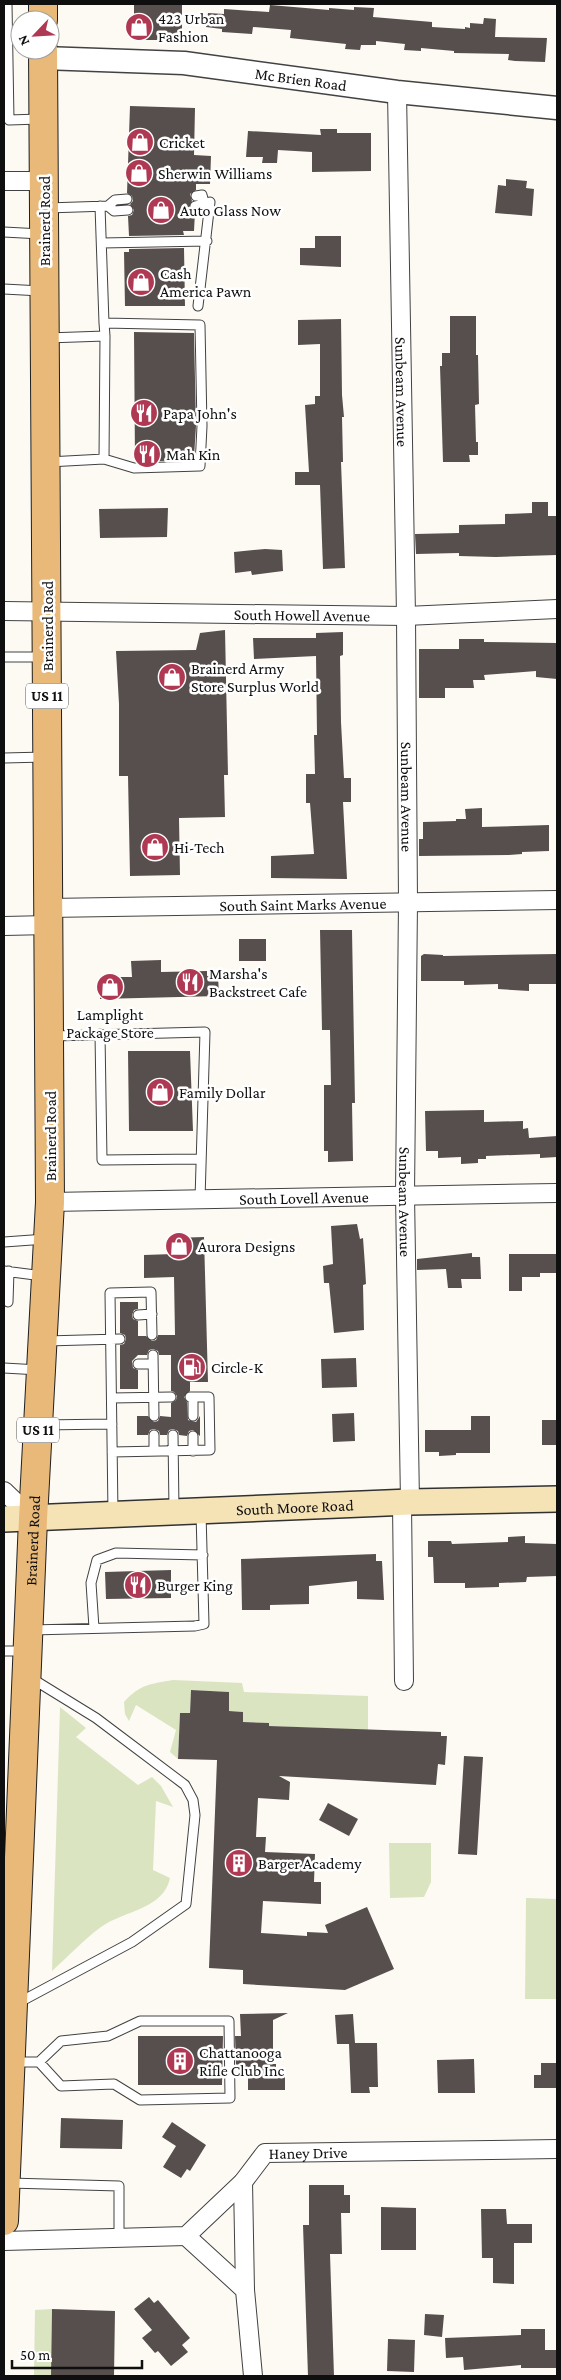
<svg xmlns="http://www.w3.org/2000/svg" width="561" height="2380" font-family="'Crimson Pro',serif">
<rect width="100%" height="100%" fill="#fdfaf3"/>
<path fill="#dae4c0" d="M173,1680l69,3 2,9 124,4v34l-99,-4v-3l-26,-1v-10l-14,-1v-19l-38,-2 -1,23h-10l-2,46 -8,-7 6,-22 -40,-25 -7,16 -4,-7 -1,-12c16,-18 27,-18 49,-22z
M60,1707l26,21 -10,9 62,48 14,-8 9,9 12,21 -17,-6 -3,69 17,8c-6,31 -47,33 -69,49 -18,13 -33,30 -49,44z
M389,1843h42v39l-7,15 -34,1z
M526,1898l31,1v100h-32z
M52,2309l-1,67h-17l1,-66z"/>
<path fill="#574f4d" d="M134,4h48v36h-48z
M270,5l59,5v-2l25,2v-3l20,1 -1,9 59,5v5l33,2v-2l5,1v-5l13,1 1,-6 12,1 -1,18 52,1 -2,24 -30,-1 -7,-1 1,-6 -55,-1v-2l-33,-3v3l-17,-1 1,-6 -29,-3v4h-15l-1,5 -15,-1 1,-5 -56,-6 1,-8 -38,-3 -1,7 -30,-2v-3l-16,-2 2,-14 16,1v-5l45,3z
M130,106l65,2 -1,47 17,1 -1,28h-14v6l-6,4 2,7 -3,7 6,4 -1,19h-11l1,4 -55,1 -1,-20 4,-1 2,-5 -4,-6 3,-3 -1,-5 -5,-3z
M320,129h17v4h34v38l-59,1v-20l-34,-2 -1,13h-15l1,-6h-17l2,-26 73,4z
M506,179l21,2 -1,7 8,1 -2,27 -37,-3 3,-28 8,1z
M315,236h26v31l-41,-2v-17h15z
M184,248l1,58h-60l-1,-54h5v-3z
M450,316h26v39h2l1,49 -4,1 1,37h2v13h-9l1,7h-27l-3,-96h2v-13h8z
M341,319l1,76 2,22h-2l1,45h-2l4,106 -22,1 -3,-84h-25v-13h14l-4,-67 10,-1v-8h5v-52l-22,1v-25z
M134,332l60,1 2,93 -2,31 -7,3 -52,2z
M532,502h16v14h9v39l-61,2 -37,-1v-3l-43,1 -1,-20 44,-1v-8l46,-1v-10l27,-1z
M168,508l-1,29 -67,1 -1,-29z
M265,549l17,1 1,21 -31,4 -1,-4 -16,2 -1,-21z
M225,630l3,145h-4l1,42 -46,1 1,57 -50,1 -2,-100h-9v-72l-3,-53 80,-1 4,-17z
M343,632v23l-3,1 1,66 3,56h7v24h-8l4,77 -76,-1v-22l43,-2 -4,-51h-4v-29h9l-1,-39h3l-1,-79 -62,3 -1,-21h63v-5z
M459,639h25v3l73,1v36l-21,-2v-6l-52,4 1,5h-12l1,8h-29v10h-26v-49h40z
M482,808v19l67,-2v26l-27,1v2l-13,1 -90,1v-17h4v-17l33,-1v-2h10l-1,-10z
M320,930h32l3,173h-3l1,58 -25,1v-11h-4v-66h7l-1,-55h-8z
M239,939h27v22h-27z
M424,954l19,1v1l114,-2v30h-28v7l-31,-2v-5l-34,1v-4h-43v-25z
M161,960v12l46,-1v5l11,-1 1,21 -119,3v-22h32l-1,-16z
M128,1051h62l3,80h-64z
M484,1110v12l39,-1v8l5,-1 1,10 28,-2v21l-17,1v-4l-54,2v3h-8v4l-17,1v-7l-23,1v-7h-12l-1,-40z
M357,1224l3,15 3,-1 2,28 1,18 -3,1 1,45 -30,3 -5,-50h-5l-1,-17 10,-2 -2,-38z
M204,1237l4,145h-18v9l-6,6 3,5 1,18 8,2 4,-6v20l-7,-6 -4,1 -2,5 -8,-1 -1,-4 -5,-2 -4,1 -2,5h-7l-1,-4 -5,-2 -4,1 -2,5h-11v-19h11l6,6 4,-1 2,-5 11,1v-14l5,-3 1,-4 -3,-4 -3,-1v-36h-12l-1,-4 -5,-2 -4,1 -2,5h-9l-6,6 1,7 5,2v19h-18v-44l4,-1 2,-5 -1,-4 -5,-2v-31h18v7l-4,1 -2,5 1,4 5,2v15h8l6,5 4,-1 2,-5h17l-1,-58 -30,1v-23l29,-1v-16z
M472,1253v4h8l1,22h-20l1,9h-14l-2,-19 -29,1v-11z
M509,1254h48v19h-17v4h-18v14h-13z
M356,1358l1,29 -35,1 -1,-29z
M354,1413l1,28 -22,1 -1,-28z
M471,1416h19v37h-34v2l-17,1v-4h-14v-22h46z
M542,1420h15v25h-15z
M525,1536v7l32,1v32l-30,1 -1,5 -27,1v4l-34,1v-5h-31l-1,-26h-5v-16h23l1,3 56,-2v-5z
M376,1554v7h6l2,39 -27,-1v-18l-48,5v18l-39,1v5h-28l-1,-51z
M171,1570v28l-65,1 -1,-27z
M191,1690l38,2v19l14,1v10l26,1v3l172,6v4h6l-2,29 -7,-1 -2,21 -157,-9 11,6 -1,18 -31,-2 -2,39h10l-1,15 50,2 -1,28h7v22l-58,-3 -2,32 46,3v-4l21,1 -3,-8 42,-18 27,62 -49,21 -102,-6v-14l-34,-2 8,-208 -39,-1 2,-46h10z
M464,1756l19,1 -6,98 -19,-1z
M328,1803l30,16 -9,17 -30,-16z
M288,2013l-15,7v44h3v9h9v17h-37v-23h-12l-1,-31h6l-1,-22z
M353,2014l2,29h22l1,44h-9l1,6h-19l-2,-49h-12l-2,-29z
M138,2036h85l-1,49h-84z
M474,2059l1,34h-37l-1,-33z
M541,2063h16v25h-23v-13h7z
M61,2118l62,2 -1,29 -62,-1z
M172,2122l34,23 -16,26 -3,-2 -6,9 -18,-11 13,-21 -14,-9z
M309,2185h35v10h6v18h-9l1,41h-12l4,122h-26l-5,-151h6z
M381,2207l35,1v42h-35z
M481,2209h25l1,15h25v19h-18v41l-21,-1v-25h-11z
M149,2297l5,6 4,-3 32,38 -8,7 6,7 -17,14 -13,-15 -3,2 -13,-15 10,-8 -18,-21z
M52,2309l63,2 -1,65h-63z
M425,2314l19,1 -2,22 -18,-2z
M521,2329h24v21h12v18h-36v-3l-57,5 -1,-13 -17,1 -1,-20 76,-3z
M388,2339l27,1 -1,32 -27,-1z"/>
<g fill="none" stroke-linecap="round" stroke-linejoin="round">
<g stroke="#424242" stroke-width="11">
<path id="service" d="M7,4l2,116 31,-1
M196,196l6,-1 2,7
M100,206l4,117
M108,206l7,-6 12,-1
M195,206l15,-4 -12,104
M47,208l61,-2 6,5 14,-1
M4,232l37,2
M102,243l105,-2
M4,289l37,2
M47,338l58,-2 -1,123 -56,3
M104,459l30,9 66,-2 2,-40 -2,-101 -96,-2 1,13
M4,657h40
M4,758l41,-1
M100,1034l2,126 99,-1
M53,1036l152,-4 -5,167
M4,1242l42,-3
M4,1271l39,5
M8,1302l1,-31
M138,1315l14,-1
M46,1341l74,-2
M153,1355l1,61
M138,1364h15
M4,1368l35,2
M193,1397v19
M112,1398l59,-1
M41,1425l71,-1
M154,1435v16
M173,1435l1,75
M193,1451v-15
M112,1452l98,-2 -1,-53h-19
M113,1513l-3,-220 41,-1 1,43
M94,1628l-3,-45 6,-23 19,-7 87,2
M31,1630l164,-4 9,-2 -3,-111
M4,1651h21
M18,2003l114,-61 54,-38 9,-89 -2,-15 -8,-15 -89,-67 -65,-40
M12,2062h27l22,24 53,-2 26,16 90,-2 -1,-77h-89l-32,15 -47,5 -22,21
M9,2183l110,3v52"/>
</g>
<g stroke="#424242" stroke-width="20">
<g id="minor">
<path id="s1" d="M397,92l9,524 2,286 -3,293 5,307"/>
<path d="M4,181h40"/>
<path id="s2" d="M4,611l402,5 151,-7"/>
<path id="s3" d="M48,908l509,-8"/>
<path d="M4,926l45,-1"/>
<path id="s4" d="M50,1202l507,-9"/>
<path d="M4,1491l29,28"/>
<path d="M402,1503l2,178"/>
<path d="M243,2182l2,108"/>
<path d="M186,2236l59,54 8,86"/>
<path id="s5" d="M4,2241l182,-5 57,-54 22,-29 292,-4"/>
</g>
</g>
<g stroke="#424242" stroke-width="25">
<g id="tertiary">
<path id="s6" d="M43,58l141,5 213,29 160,16"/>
</g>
</g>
<g stroke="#313131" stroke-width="28">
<g id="secondary">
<path id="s7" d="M4,1519l406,-17 147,-3"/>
</g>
</g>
<g stroke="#202020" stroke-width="30">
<g id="primary">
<path d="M43,4v16"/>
<path id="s8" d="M4,2221l29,-702 17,-317 -7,-1152"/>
</g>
</g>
<use href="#service" stroke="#fff" stroke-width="9"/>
<use href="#minor" stroke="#fff" stroke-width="18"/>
<use href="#tertiary" stroke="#fff" stroke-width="22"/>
<use href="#secondary" stroke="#f5e3b6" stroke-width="25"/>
<use href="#primary" stroke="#e8b979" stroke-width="28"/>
</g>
<defs>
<g id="shop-disc" transform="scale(1.4375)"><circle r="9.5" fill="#af3853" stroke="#fff"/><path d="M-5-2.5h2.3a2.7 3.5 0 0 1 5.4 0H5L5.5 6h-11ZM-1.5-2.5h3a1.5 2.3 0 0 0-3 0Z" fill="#fff"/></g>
<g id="restaurant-disc" transform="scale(1.4375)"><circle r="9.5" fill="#af3853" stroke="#fff"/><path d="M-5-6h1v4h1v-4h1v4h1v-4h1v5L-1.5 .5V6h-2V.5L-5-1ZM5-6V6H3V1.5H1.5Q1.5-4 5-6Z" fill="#fff"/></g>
<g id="fuel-disc" transform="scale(1.4375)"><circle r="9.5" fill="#af3853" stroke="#fff"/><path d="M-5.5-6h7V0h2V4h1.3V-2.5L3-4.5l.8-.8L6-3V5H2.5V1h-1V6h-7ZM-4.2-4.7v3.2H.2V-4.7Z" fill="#fff"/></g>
<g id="building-disc" transform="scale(1.4375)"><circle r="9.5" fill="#af3853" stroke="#fff"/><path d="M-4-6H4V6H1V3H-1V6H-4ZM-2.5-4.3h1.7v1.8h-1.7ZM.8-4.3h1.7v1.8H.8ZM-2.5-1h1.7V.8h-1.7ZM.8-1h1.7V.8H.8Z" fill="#fff"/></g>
</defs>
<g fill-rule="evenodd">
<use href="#shop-disc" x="139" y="27"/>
<use href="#shop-disc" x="140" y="142"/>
<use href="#shop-disc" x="139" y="173"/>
<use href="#shop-disc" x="161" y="210"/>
<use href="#shop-disc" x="141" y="282"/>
<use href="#restaurant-disc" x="144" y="413"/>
<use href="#restaurant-disc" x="147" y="454"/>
<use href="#shop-disc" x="172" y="677"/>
<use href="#shop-disc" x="155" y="847"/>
<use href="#restaurant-disc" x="190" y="982"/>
<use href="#shop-disc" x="110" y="987"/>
<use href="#shop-disc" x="160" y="1092"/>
<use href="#shop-disc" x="179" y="1246"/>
<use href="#fuel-disc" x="192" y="1367"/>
<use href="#restaurant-disc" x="138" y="1585"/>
<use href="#building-disc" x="239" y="1863"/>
<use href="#building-disc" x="180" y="2061"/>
</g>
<g text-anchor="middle" stroke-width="5" stroke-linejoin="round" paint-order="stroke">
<g fill="#fff" stroke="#575757" stroke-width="1">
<rect x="26" y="683.5" width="42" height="25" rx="4"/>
<rect x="17" y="1417.5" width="42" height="25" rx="4"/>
</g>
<g font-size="15" font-weight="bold" fill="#0f0f0f">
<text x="47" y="701">US 11</text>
<text x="38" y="1435">US 11</text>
</g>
<g font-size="16" fill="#0f0f0f" stroke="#fff" text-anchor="start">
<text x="158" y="24">423 Urban<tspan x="158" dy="18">Fashion</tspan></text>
<text x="159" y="148">Cricket</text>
<text x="158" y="179">Sherwin Williams</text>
<text x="180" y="216">Auto Glass Now</text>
<text x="160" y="279">Cash<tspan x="160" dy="18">America Pawn</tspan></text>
<text x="163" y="419">Papa John's</text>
<text x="166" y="460">Mah Kin</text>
<text x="191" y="674">Brainerd Army<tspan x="191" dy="18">Store Surplus World</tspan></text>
<text x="174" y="853">Hi-Tech</text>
<text x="209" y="979">Marsha's<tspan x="209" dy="18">Backstreet Cafe</tspan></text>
<text x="110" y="1020" text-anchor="middle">Lamplight<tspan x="110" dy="18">Package Store</tspan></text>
<text x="179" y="1098">Family Dollar</text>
<text x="198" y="1252">Aurora Designs</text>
<text x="211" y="1373">Circle-K</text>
<text x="157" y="1591">Burger King</text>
<text x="258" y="1869">Barger Academy</text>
<text x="199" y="2058">Chattanooga<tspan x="199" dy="18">Rifle Club Inc</tspan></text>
</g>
<g font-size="16" fill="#0f0f0f" stroke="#fff">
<text dy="6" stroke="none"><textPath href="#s6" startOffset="259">Mc Brien Road</textPath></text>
<text transform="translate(44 221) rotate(-90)" y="6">Brainerd Road</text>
<text dy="6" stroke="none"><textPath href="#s1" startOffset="300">Sunbeam Avenue</textPath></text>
<text dy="6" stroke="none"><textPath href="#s2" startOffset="298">South Howell Avenue</textPath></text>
<text transform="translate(47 626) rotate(-90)" y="6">Brainerd Road</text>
<text dy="6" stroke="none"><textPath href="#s1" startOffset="705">Sunbeam Avenue</textPath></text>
<text dy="6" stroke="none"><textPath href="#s3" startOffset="255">South Saint Marks Avenue</textPath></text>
<text transform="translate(50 1136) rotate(-90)" y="6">Brainerd Road</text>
<text dy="6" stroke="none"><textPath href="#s4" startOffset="254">South Lovell Avenue</textPath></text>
<text dy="6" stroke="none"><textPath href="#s1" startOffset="1110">Sunbeam Avenue</textPath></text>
<text dy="6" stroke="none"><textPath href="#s7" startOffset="291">South Moore Road</textPath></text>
<text dy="6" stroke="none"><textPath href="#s8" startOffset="681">Brainerd Road</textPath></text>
<text dy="6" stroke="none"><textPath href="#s5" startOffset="340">Haney Drive</textPath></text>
</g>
</g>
<rect width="561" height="2380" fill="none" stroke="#0f0f0f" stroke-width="10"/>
<g transform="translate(35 35) rotate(245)"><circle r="24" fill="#ffffff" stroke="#9f9f9f"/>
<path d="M0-4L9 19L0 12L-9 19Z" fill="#af3853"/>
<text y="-8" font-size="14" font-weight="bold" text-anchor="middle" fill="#0f0f0f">N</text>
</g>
<path d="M12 2360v8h130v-8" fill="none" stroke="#0f0f0f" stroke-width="2.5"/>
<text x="20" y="2360" font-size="15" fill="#0f0f0f" stroke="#ffffff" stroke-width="4" paint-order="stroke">50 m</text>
</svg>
